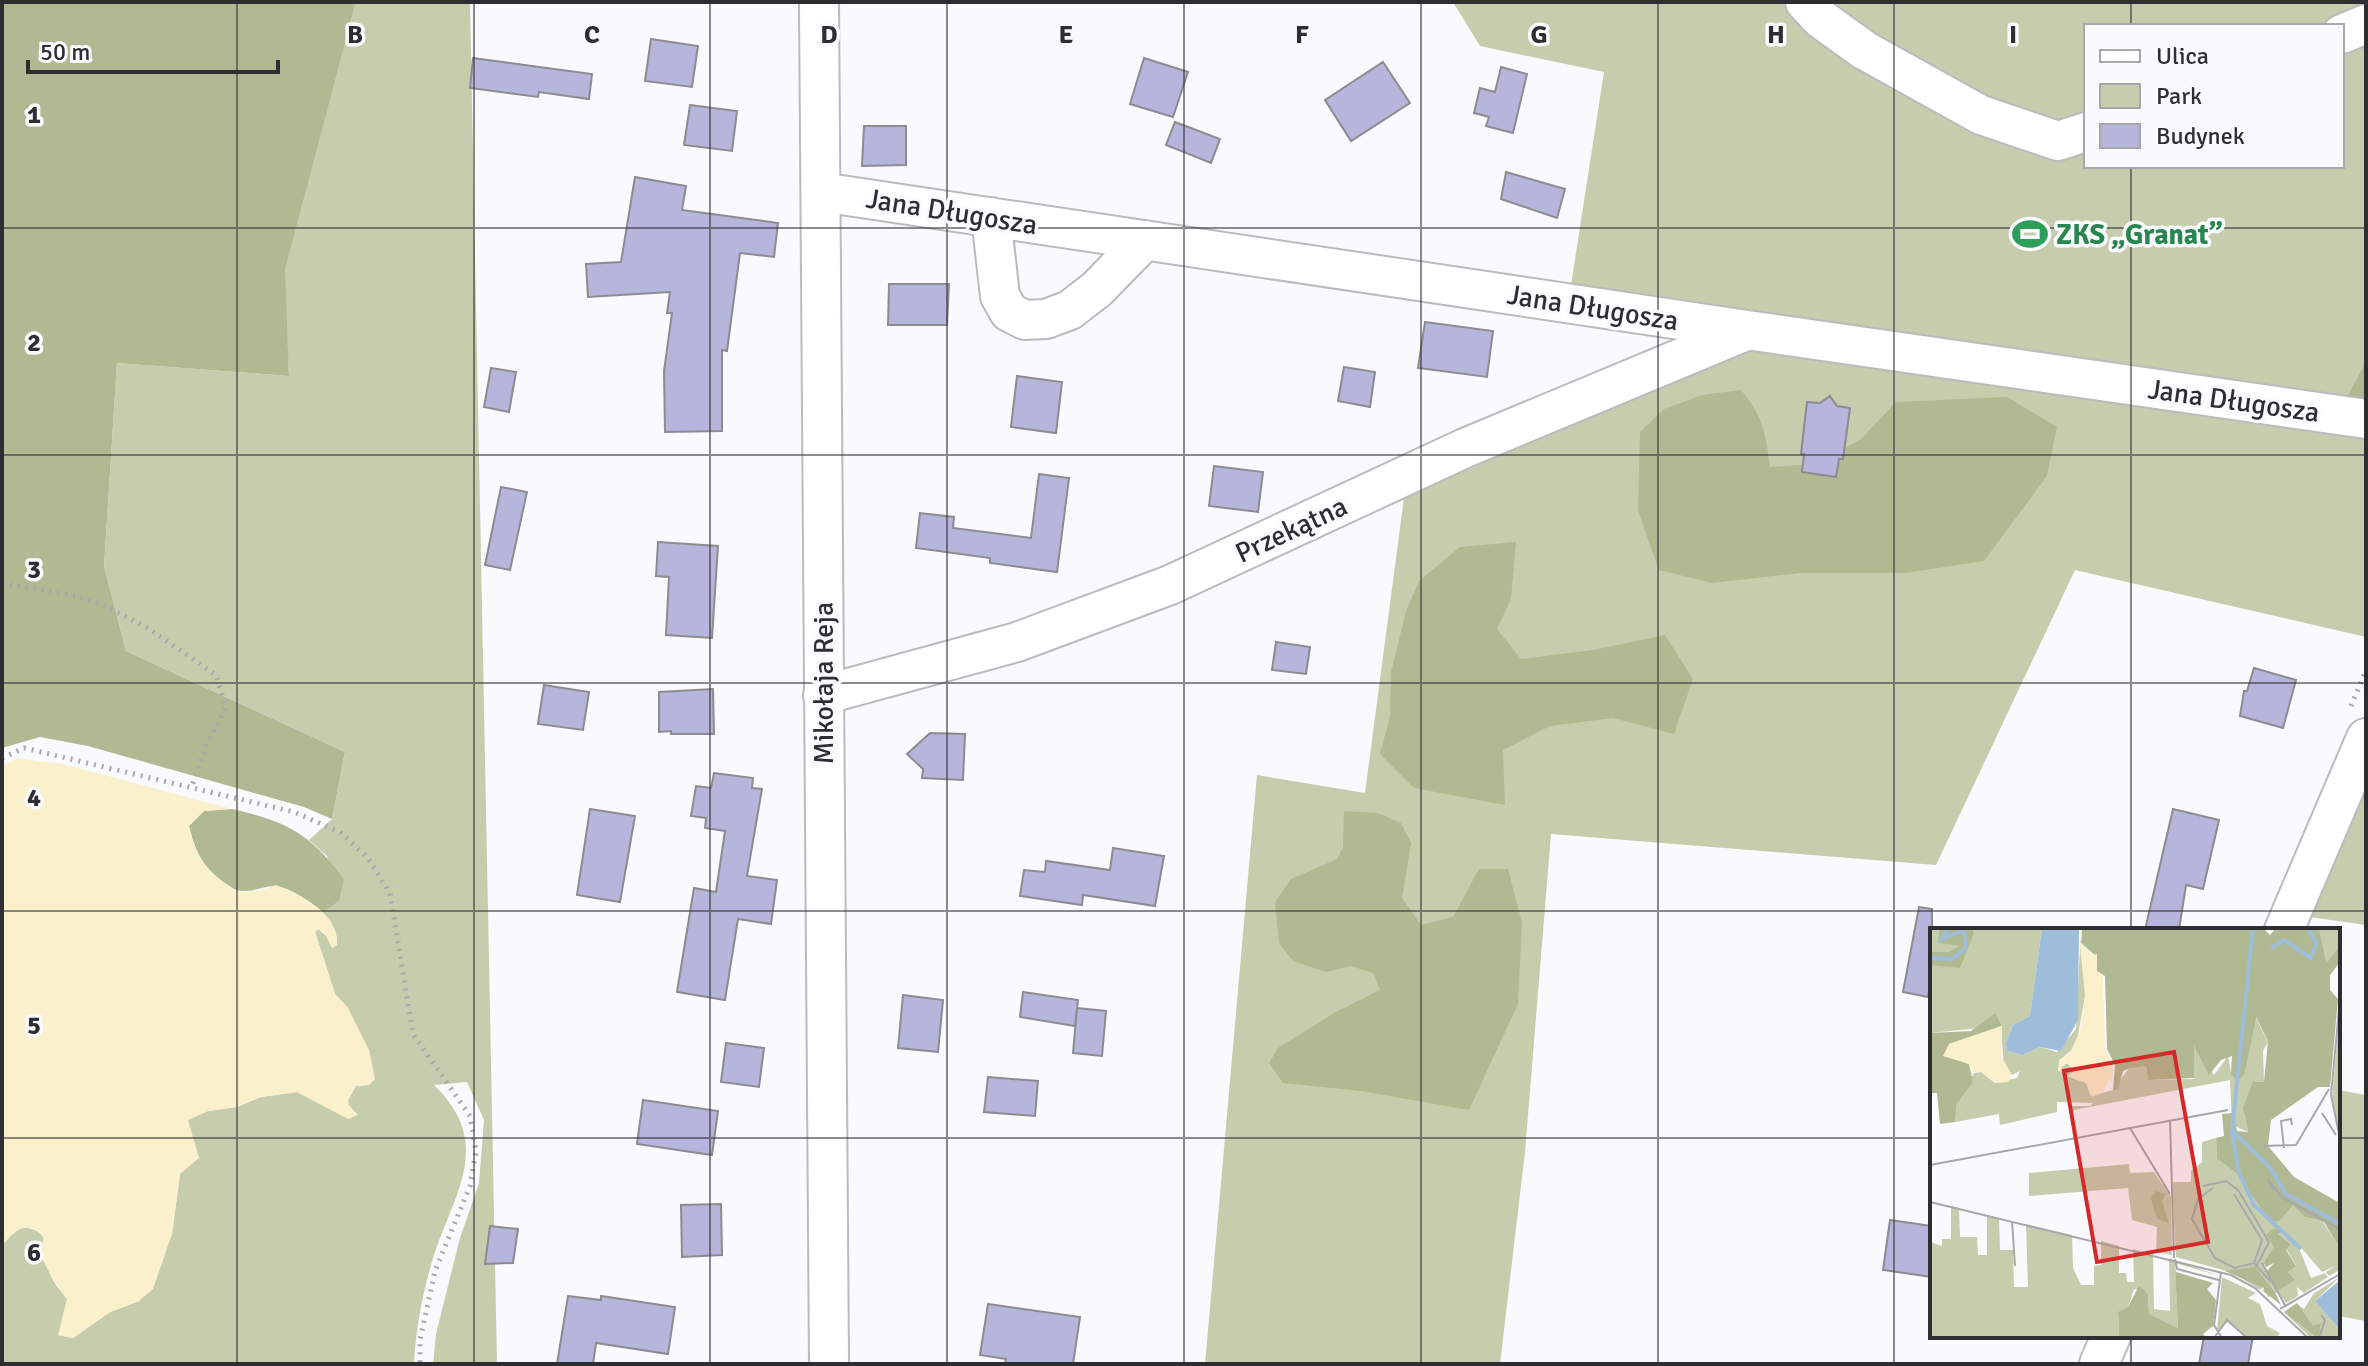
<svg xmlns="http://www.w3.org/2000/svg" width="2368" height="1366" font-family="Signika,sans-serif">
<rect width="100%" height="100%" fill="#f9fafd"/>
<path fill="#c6cdad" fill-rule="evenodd" d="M356,2h114l27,1362h-64l3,-30 24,-96 19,-55 5,-63 -17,-38 -33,3c60,58 21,107 0,170 -11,36 -18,71 -20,109h-412v-118c9,-11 14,-22 30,-17 21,6 13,33 20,49 3,7 11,15 15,21l-8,36 14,3 37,-26 29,-11 33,-67 15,-114 21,-9 29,-4 24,-10 36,-5 52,27 -1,-22 8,-11 13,-1 -21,-77 -13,-14 -20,-62 3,-3 19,16v-8l-14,-24 16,-12 -12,-45 -18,-16 23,-21 13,-67 -219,-101 -22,-85 13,-203 172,13 -5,-107z
M1453,2h913v397l-40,-6 -7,5 -750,-100 35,-226 -124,-26zM2086,26h256v140h-256z
M1748,347l618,87v203l-291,-67 -139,295 -385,-31 -26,318 -25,212h-295l52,-589 108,18 40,-303z
M2366,729v196l-78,-11z
M2338,1090l28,5v226l-28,-5z"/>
<path fill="#b0b992" d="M2,2h354l-71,267 4,107 -172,-13 -13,203 22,85 219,101 -13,67 -28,-12 -216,-61 -48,-9 -38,11z
M2366,362v38l-19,-3z
M1741,390c22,25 25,45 29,77l45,-3 45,-24 36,-38 111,-5 50,30 -10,49 -63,85 -78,12h-105l-89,10 -53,-13 -21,-59 2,-79 24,-23 38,-14z
M1516,542l-5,57 -14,30 24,30 72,-9 72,-15 28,44 -19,55 -61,-16 -63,8 -47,24 2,55 -91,-17 -34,-34 10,-38 1,-44 15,-61 13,-30 41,-34z
M232,809c56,13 77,24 112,70l-5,22 -16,12c-13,-10 -27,-23 -44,-26 -11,-3 -25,5 -37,4 -7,0 -11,-4 -17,-8 -22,-15 -30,-32 -36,-57l15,-15z
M1344,811l34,2 23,10 10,20 -9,55 19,27 32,-8 26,-48h29l14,54 -4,81 -49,106 -108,-19 -78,-8 -14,-20 9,-15 56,-35 46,-23 -7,-17 -22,-7 -25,6 -33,-11 -14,-18 -4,-41 16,-23 46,-20 6,-12z"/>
<path fill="#faf0cb" d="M17,758l46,6 169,45 -28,2 -15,14c5,27 15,44 37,59 4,3 7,6 11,7 12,4 28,-2 39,-6 24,9 64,29 61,60l-5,3 -8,-16 -6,-3 -3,3 20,62 13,14 21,42 6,29 -6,6 -13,1 -9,17 11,12 -10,4 -51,-27 -36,5 -24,10 -29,4 -20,9 11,38 -19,16 -8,60 -19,55 -14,12 -29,11 -37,26 -15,-3 9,-36 -15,-21 -13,-26 5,-14c-15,-22 -30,-7 -42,8v-480z"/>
<path fill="#b6b5dc" stroke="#8c8c90" stroke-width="2" d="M651,39l47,7 -6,41 -47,-6z
M473,58l119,16 -3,25 -50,-7 -1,5 -68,-9z
M1144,58l44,14 -15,45 -43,-13z
M1383,62l27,41 -59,38 -26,-41z
M1501,67l26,7 -14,59 -27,-7 3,-9 -15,-4 6,-25 15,4z
M690,105l47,6 -5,40 -48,-6z
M1175,122l45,17 -9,24 -45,-18z
M864,126h42v39l-44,1z
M1506,172l59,17 -8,29 -56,-19z
M635,177l51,9 -4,24 96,13 -4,34 -34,-4 -13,98 -5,-1v81l-57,1 -1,-61 8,-58h-5l3,-21 -82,5 -2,-33 35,-2z
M889,284h60l-2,41h-59z
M1425,322l68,9 -6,46 -69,-9z
M1344,367l31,5 -5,35 -32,-6z
M491,368l25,4 -7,40 -25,-5z
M1017,376l45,6 -6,51 -45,-6z
M1830,396l7,10 13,2 -7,51h-4l-3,18 -34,-5 2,-18h-3l6,-52 13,1z
M1214,466l49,6 -5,40 -49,-6z
M1039,474l30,4 -12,94 -67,-9v-5l-74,-10 4,-35 34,4 -1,11 78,10z
M501,487l26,5 -17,78 -25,-5z
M658,542l60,4 -6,92 -46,-3 3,-58 -13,-1z
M1276,642l34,5 -4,27 -34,-4z
M2254,668l42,12 -13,48 -43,-12 4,-25h3z
M544,685l45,7 -6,38 -45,-6z
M713,689l1,45h-43v-3l-12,1v-40z
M930,733l35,1 -2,46 -41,-2 1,-9 -16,-15z
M714,773l39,5 -1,10 10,1 -15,87 30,4 -6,44 -33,-5 -13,81 -48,-8 17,-104 22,4 9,-61 -20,-3 1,-10 -15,-2 5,-30 15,2z
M590,809l45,7 -15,86 -43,-7z
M2173,809l46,11 -16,69 -17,-4 -7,45h-34z
M1113,848l51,8 -9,50 -72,-11 -1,10 -62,-9 4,-26 21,2 1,-11 64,9z
M1919,907l13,2v64l-4,24 -25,-5z
M1023,992l55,8 -3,26 -55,-9z
M903,995l40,5 -5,52 -40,-4z
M1077,1008l29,3 -4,45 -29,-3z
M726,1043l38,5 -5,39 -38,-5z
M988,1077l50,4 -3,35 -51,-4z
M643,1100l75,11 -6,44 -75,-11z
M721,1204l1,51 -40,2 -1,-52z
M1890,1220l42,6v51l-49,-7z
M490,1226l28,3 -5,34 -28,1z
M568,1296l33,4v-4l74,11 -7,47 -72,-11 -3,21h-36z
M988,1304l92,13 -7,47h-68l1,-5 -26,-4z
M2204,1336h49l-5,28h-49z"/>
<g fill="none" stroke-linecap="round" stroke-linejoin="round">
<g stroke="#bbbbbe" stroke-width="42">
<path id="minor" d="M819,2l10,1362
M1805,2l16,17 43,31 117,65 77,26 28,-9
M2342,34l24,-10
M821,192l926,138 619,89
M991,217l9,79 9,16 16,8 21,-1 24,-9 27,-21 48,-49
M823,695l194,-53 153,-57 295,-137 281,-117
M2284,930l82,-192
M2099,1364l12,-28"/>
</g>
<path stroke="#a9a9ac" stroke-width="5" stroke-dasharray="2 6" stroke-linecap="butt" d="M2,583l75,13 24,8 47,24 68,47 10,32 -20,39 -14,40
M2351,706l15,-36
M2,758l22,-10 270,64 46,20 28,26 22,35 23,141 57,82 6,35 -6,35 -35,85 -15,69v24"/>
<use href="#minor" stroke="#fff" stroke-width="38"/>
</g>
<path fill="none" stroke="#2e2e30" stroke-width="2" stroke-opacity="0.55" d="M237,2v1362M474,2v1362M710,2v1362M947,2v1362M1184,2v1362M1421,2v1362M1658,2v1362M1894,2v1362M2131,2v24M2131,166v764M2,228h2364M2,455h2364M2,683h2364M2,911h2364M2,1138h1930M2338,1138h28M2131,1336v28"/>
<defs>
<g id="stadium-bare" transform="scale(2.76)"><path d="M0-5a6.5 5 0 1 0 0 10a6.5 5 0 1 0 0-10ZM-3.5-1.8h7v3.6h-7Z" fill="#2e9e5b" stroke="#f9fafd" stroke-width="2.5" paint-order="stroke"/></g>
</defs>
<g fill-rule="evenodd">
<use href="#stadium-bare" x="2030" y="234"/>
</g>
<g text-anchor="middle" stroke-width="7" stroke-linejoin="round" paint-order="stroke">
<g font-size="28" fill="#2e2e30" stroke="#f9fafd">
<text transform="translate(952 211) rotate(9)" y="10">Jana Długosza</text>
<text transform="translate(1593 307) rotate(9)" y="10">Jana Długosza</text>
<text transform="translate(2234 400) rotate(8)" y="10">Jana Długosza</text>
<text transform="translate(1291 529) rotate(-25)" y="10">Przekątna</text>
<text transform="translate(823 683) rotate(-90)" y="10">Mikołaja Reja</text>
</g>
<g font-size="28" font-weight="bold" fill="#27864d" stroke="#f9fafd" text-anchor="start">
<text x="2056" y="244">ZKS „Granat”</text>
</g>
</g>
<g transform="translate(1930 928)">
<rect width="410" height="410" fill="#f9fafd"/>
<path d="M0,0h112l-12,88 -17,9 -7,18 1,8 16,4 17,-8 17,5 19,-23 5,-101 -1,15 23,37v11l-18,5 -9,50 -16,14 -1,9 8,-6 8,8 -8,5 19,7 5,13 22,-6 17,-23 16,-1 2,14 46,-1v-33l20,29 14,-19 3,17h14l10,-57 13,26 -5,9 1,31 -11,-1 -9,33 4,18 -16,-7 -2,-45 -161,31v-5h21l3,-3 -36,-1v10l-57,13 -1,-11 -44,8 2,-20 17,-29 7,-1 14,11 22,-5 3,-7 -8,4 -8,-7 -3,-42 -71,7zM389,0h21v18l-14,18 -6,-10zM410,80v127l-8,-36zM286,210l1,21 19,14 34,49 22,-17 10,3 3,9 18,5 17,27v21l-11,6 -3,-4 9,-6 -13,6 -25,-29 14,35 14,-5 3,4 -24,16 -7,-6 1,9 -12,7 -8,-11 -10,5 -4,-11 -4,4 -27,-17 -57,-16 -4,-75h19v-11l11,-9v-20zM353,304l-5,2 13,10 -5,5 10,16 -8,7 6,8 -22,1 -8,-16 13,-17 -10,-15zM199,236l1,9 24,-1 17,25 1,58 -16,-3 1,-25 -25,-7 -4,-32 -99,8v-23zM21,278l8,2 1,29h17l1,18h9v-40l12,3 1,32h13l1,37h14l-2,-63 46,11 1,33 8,17h13v-19l7,-1v-24l18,5v27h7l1,9h7l-1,-33 20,5 1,55 16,2 -1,-53 51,18 -45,-13 3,65 -29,-14 -1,-20 -14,-5 -6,18 -10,6 1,25h-189v-96l12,4v-7h9zM292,349l34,16 -8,5 12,6 7,22 13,7 -4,5h-29l-18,-17 -12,10zM410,349l-25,24 25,29v8h-29l-27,-26 13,-8 7,5 10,-16z" fill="#c6cdad" fill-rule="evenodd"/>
<path d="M10,0h32l2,5 -14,35 -30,-3v-13h18l12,-6 -22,-3zM152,0h181l7,7 6,-7h43l7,35 14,-17v16l-10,13v15l8,9 -8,88h-12l-47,33 -3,26 26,31 44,25 2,47 -16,-27 -19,-5 -12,-12 -14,16 -9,1 -34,-49 -19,-14 -1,-21 8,-2 -2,-22 11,-1 4,18 11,1 -5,-24 10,-27 11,1 4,-41 -12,-24 -11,56 -8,8 -6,-7 1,-18 -11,4 -12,15 -15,-29v32l-46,2 -2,-14 -16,2 -7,3 -5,19h-5l2,-25 -8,-16 -2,-73 -8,-5v-14l-16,-14zM65,85l7,13 -53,18v12l20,8 4,18 -16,21 -2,19 -15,2 -3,-31h-7v-60l41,-2zM226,263l10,3 -4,7 7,22 -12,-4 -6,-21zM350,298l3,6 -5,2 13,10 -5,6 10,16 -8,6 7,8 -18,11 -10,-20 7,-8 -8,4 -2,-5 10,-15 -8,-13zM245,339l1,5 37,11 -6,6 9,11 -3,26 -10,8 4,4h-88l-1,-26 10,-5 11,-21 9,8 1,20 29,14zM325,339l21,27 5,11 -18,-14 1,-3 -39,-17zM367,375l16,23 8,-3 -3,15 -34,-26z" fill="#b0b992"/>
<path d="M152,0l-1,15 11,12 5,-1v17l6,4 2,74 8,15 -1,18 -4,-3 -4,12 -12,6 -6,-14 -19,-7 8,-5 -8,-8 -4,1 -3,8 -2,-1 1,-11 11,-7 10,-22 5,-35 -5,-51zM72,98l-1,30 11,19 -4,7 -13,1 -14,-11 -7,1 -5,-9 -26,-8 6,-12z" fill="#faf0cb"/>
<path d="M112,0h37l-1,92 -17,31 -21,-4 -17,8 -16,-4 -1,-8 7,-18 17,-9zM410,352v50l-25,-29z" fill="#9ebddb"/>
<path fill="none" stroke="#9ebddb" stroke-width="4" d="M323,0l-21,203 37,35 17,28 54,30M341,20l13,-8 27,18 5,-15 -8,-15M0,30l22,1 14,-11 -2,-18 -22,9 6,-11M302,204l7,41 15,32 47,44"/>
<path fill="none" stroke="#a8a8ab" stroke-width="2" d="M410,71l-9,96 9,44M392,185l14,22M240,192l4,138M200,200l40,66M334,218l32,-1 33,-56M354,220l-3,-27 10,-2 1,6M0,237l298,-55M273,258l23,-5 12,9 31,52 -13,25M283,260l-15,11 -6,20 23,39 19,10 20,-5 17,19M344,262l-6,-10 15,18 57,31M304,266l28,46 -8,23M0,274l301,73 24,13 53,50M82,293l3,45M245,331l2,10 42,11M332,335l24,44M291,344l-7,53 8,13M350,381l60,-35M284,410l13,-18 20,18M389,410l6,-18 -4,-5"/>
<path fill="#d62828" fill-opacity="0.15" stroke="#d62828" stroke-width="4" d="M244,124l34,190 -111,20 -33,-191z"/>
<rect width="410" height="410" fill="none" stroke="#2e2e30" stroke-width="4"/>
</g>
<g font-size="26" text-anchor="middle" font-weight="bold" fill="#2e2e30" stroke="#f9fafd" stroke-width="7" stroke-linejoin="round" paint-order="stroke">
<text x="355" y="43">B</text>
<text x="592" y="43">C</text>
<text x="829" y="43">D</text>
<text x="1066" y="43">E</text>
<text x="1302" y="43">F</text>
<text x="1539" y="43">G</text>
<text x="1776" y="43">H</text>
<text x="2013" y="43">I</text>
<text x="34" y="123">1</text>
<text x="34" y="351">2</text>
<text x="34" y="578">3</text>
<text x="34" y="806">4</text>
<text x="34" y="1034">5</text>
<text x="34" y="1261">6</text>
</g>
<rect width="2368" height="1366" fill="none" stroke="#2e2e30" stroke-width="8"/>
<rect x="2084" y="24" width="260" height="144" fill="#f9fafd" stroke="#a8a8ab" stroke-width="2"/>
<rect x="2100" y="50" width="40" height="12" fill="#ffffff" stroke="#a8a8ab" stroke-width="2"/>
<text x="2156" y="64" font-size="24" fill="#2e2e30">Ulica</text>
<rect x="2100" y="84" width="40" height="24" fill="#c6cdad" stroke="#a8a8ab" stroke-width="2"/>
<text x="2156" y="104" font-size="24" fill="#2e2e30">Park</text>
<rect x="2100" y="124" width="40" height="24" fill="#b6b5dc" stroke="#a8a8ab" stroke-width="2"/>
<text x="2156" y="144" font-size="24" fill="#2e2e30">Budynek</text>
<path d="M28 60v12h250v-12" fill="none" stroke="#2e2e30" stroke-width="4"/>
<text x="40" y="60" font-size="24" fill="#2e2e30" stroke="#f9fafd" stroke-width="6" paint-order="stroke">50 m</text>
</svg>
